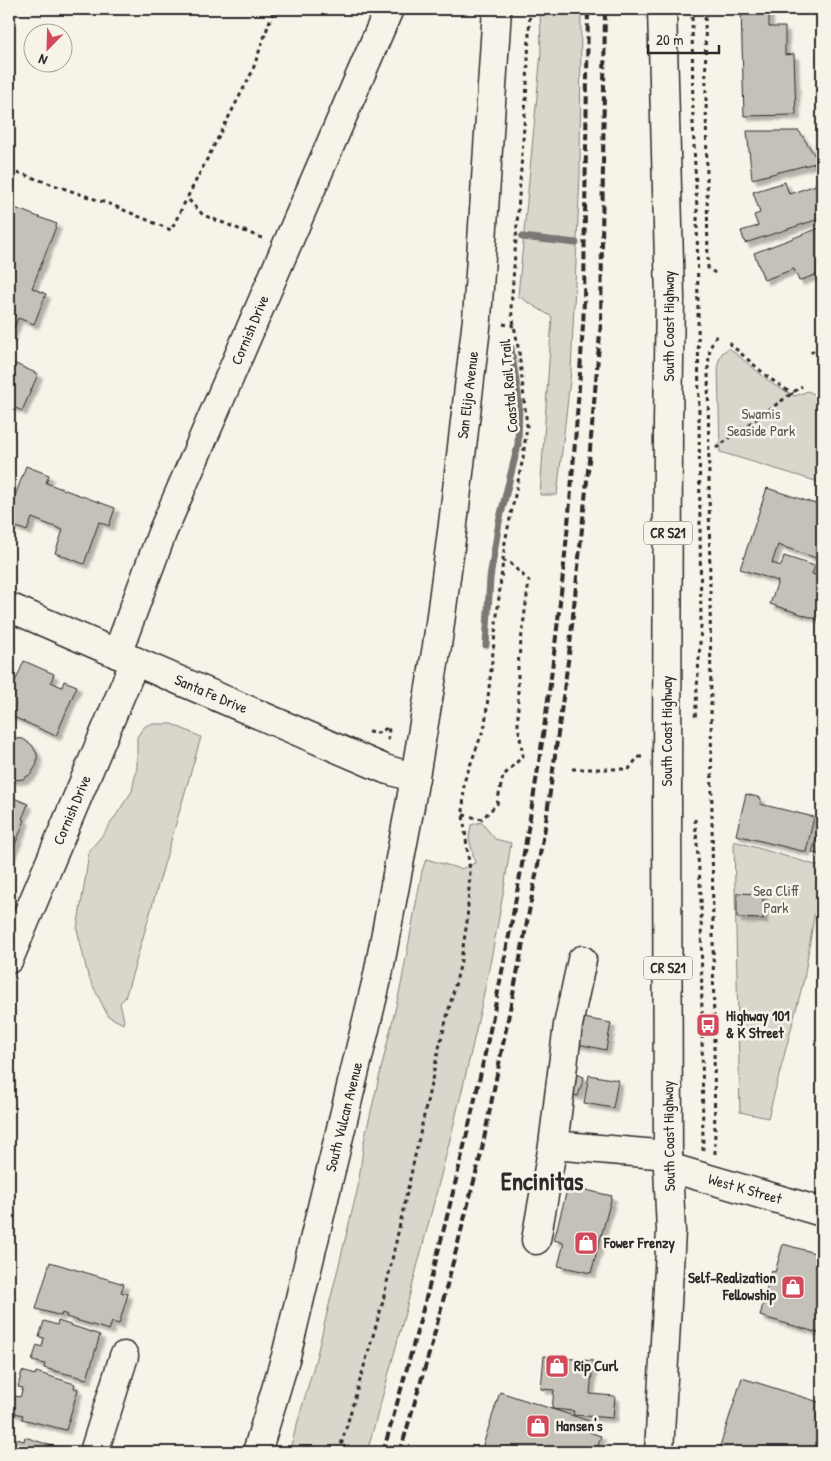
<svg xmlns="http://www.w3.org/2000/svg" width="831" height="1461" font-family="'Patrick Hand',sans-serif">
<defs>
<filter id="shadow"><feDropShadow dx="4.5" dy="4.5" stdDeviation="1" flood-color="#0004"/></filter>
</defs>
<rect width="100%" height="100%" fill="#f7f3e8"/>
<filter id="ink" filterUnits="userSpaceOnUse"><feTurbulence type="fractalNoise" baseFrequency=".02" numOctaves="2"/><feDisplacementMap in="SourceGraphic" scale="10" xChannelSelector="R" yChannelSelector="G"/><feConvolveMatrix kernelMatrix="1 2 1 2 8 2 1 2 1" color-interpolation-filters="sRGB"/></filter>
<g filter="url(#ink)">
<path fill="#dad6cc" stroke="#82807c" d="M540,9h41l-1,166 -9,196 -14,124h-17l12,-178 -34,-21 23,-243z
M729,348l45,37 21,11 13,-5 14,7v85l-102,-31 -2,-89 4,-10z
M149,724h23l29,13 -66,228 -10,33 -5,5 4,17 -1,4 -15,-8 -20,-40 -11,-47 9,-55 3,-23 16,-19 27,-41 5,-24v-30l6,-9z
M481,822l14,17 16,4c-16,112 -42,222 -70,332 -24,93 -48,185 -74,277h-78l26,-90 43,-175 6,-46 37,-156 21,-114 4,-12 35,10 14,-6 -6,-25 2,-13z
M734,841l88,26 -18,112 -36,139 -28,-6z"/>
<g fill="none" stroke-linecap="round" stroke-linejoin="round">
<path stroke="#7a7874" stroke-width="7" d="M522,237l54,6
M486,645l4,-67 9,-56 19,-77 1,-43 -8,-54"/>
</g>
<path fill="#c4c1b9" stroke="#2b2b2b" filter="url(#shadow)" d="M741,9h28v18h16v28l9,-1 2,61 -52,1z
M747,131h52l20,31 -67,17z
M822,181v37l-77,25 -4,-12 17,-5 -4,-11 6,-2 -7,-21 32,-10 4,12 27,-9 -1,-2z
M15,208l42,16 -25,64 14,6 -12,30 -16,-6 -8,21 -1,-1v-114z
M822,227v45l-23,9 -5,-12 -30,11 -10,-27z
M9,361l29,13 -16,37 -13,-6z
M26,466l23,9 -3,8 69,25 -6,18 -10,-4 -15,42 -29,-11 8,-23 -31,-12 -5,13 -18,-7v-12z
M767,488l55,18v54l-44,-15 -6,18 9,3 3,-10 31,10 -3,8 10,3v44l-52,-17 8,-23 -38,-12z
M24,661l30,13 -3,8 11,5 2,-6 13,5 -21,50 -47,-21v-27l3,1z
M13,738l10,1 9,6 5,9v10l-6,10 -8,5 -9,1 -5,-2v-38z
M746,794l15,4 -1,6 54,13 -8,35 -70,-17z
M9,796l19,8 -6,15 3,1 -16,39z
M822,814v41l-10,-2z
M737,893l26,1v25l-26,-1z
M578,1017l33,6 -5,27 -33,-7z
M570,1072l14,5 -6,19 -14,-4z
M589,1075l29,5 -5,28 -29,-5z
M568,1186l44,10 -21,77 -33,-7 6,-23 -10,-3z
M783,1244l39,11v79l-62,-18 11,-45 4,1z
M50,1262l74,22 -3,8 7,2 -9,30 -7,-2 -3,8 -43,-13 1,-2 -5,-2 -1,3 -25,-7z
M44,1321l13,4 1,-4 42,14 -13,44 -43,-11 1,-4 -13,-3 5,-16 5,2 2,-9 -5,-1z
M544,1356l49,5 -3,33 25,2 -2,22 -40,-3 1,-4 -22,-2 2,-19 -13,-1z
M22,1371l13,4 1,-3 39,12 -1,4 4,1 -12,41 -44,-11 1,-4 -12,-3 4,-16 5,1 3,-9 -5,-1z
M742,1378l80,25v30l-5,19h-99z
M500,1392l89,29 -3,10 15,5 -5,16h-108v-1l-6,-3z
M10,1437l14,4 1,-4 42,14v1h-58z"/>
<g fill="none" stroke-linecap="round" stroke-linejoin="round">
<g stroke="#2b2b2b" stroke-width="31">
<path id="minor" d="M117,654l45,-121 227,-524
M9,959l126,-298
M553,1145l15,-120 14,-65
M536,1240l17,-95 115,10
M94,1452l30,-96"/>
</g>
<g stroke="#2b2b2b" stroke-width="31">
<path id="major" d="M9,607l376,162 30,9
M668,1167l154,45
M257,1452l29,-96 92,-381 32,-169 27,-160 16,-122 24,-205 20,-310
M659,1452l12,-221 -3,-64 -1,-378 1,-366 2,-126 -8,-288"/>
</g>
<path stroke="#2b2b2b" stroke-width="3" stroke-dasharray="4 4" stroke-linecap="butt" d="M692,9l1,114 4,86 4,418 -6,93
M705,9l3,259 7,5
M9,172l13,2 90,31 59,25 16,-32
M262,238l-59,-23 -16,-17 65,-126 22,-63
M503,324l11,2
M729,343l40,35 24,16
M811,353l11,-11
M716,448l86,-62
M368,732l10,1 11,-6 -1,15
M572,769h57l9,-12h4
M463,815l19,4 15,-15 6,-28 20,-20 -5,-31v-61l11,-83 -20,-19 -6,-1
M695,819l6,76 2,257
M715,1154l-7,-788 2,-18 7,-14
M339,1452l43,-147 57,-257 21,-82 7,-44 3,-51 -7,-56 1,-33 21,-57 20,-183 18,-84 4,-32 -8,-74 -8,-43 16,-225 3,-75"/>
<use href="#minor" stroke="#f7f3e8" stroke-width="28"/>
<use href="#major" stroke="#f7f3e8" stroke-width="28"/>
<path stroke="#2b2b2b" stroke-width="4" stroke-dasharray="8 4" stroke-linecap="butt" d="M383,1452c60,-205 110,-412 145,-623 29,-166 45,-336 55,-504 2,-37 1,-74 2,-110 1,-69 2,-138 3,-206
M400,1452l31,-105 50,-193 39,-195 25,-131 24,-174 20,-193 12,-139 4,-313"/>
</g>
</g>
<defs>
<g id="bus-square" transform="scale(1.25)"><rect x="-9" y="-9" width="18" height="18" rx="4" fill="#d1495b" stroke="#f7f3e8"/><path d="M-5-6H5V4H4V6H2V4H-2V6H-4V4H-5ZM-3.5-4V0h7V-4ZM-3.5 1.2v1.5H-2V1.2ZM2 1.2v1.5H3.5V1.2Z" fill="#fff"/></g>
<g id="shop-square" transform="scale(1.25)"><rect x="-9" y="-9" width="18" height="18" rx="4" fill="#d1495b" stroke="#f7f3e8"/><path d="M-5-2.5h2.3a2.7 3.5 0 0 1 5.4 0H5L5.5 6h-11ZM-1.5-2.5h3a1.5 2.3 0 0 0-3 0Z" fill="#fff"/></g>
</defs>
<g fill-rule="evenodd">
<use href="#bus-square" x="708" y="1025"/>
<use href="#shop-square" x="586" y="1243"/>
<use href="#shop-square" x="793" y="1287"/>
<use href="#shop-square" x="557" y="1366"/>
<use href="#shop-square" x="538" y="1426"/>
</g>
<g text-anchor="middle" stroke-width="5" stroke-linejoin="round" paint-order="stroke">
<g fill="#f7f3e8" stroke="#686764" stroke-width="1">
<rect x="644" y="521.5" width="48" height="23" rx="4"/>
<rect x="644" y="956.5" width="48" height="23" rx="4"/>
</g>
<g font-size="14" font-weight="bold" fill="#2b2b2b">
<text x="668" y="538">CR S21</text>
<text x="668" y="973">CR S21</text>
</g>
<g font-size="15" fill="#2b2b2b" stroke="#f7f3e8">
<text transform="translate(669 326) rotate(-90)" y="5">South Coast Highway</text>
<text transform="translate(250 330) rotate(-67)" y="5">Cornish Drive</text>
<text transform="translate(509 386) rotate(-95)" y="5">Coastal Rail Trail</text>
<text transform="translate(468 395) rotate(-83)" y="5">San Elijo Avenue</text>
<text transform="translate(211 694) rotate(23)" y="5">Santa Fe Drive</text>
<text transform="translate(667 731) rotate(-90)" y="5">South Coast Highway</text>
<text transform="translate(72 810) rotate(-67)" y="5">Cornish Drive</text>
<text transform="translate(344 1117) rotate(-76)" y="5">South Vulcan Avenue</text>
<text transform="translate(669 1136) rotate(-91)" y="5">South Coast Highway</text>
<text transform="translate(745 1189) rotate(16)" y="5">West K Street</text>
</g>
<g font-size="15" fill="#575653" stroke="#f7f3e8">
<text x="761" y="419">Swamis<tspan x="761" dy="17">Seaside Park</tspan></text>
<text x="776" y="896">Sea Cliff<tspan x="776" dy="17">Park</tspan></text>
</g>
<g font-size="15" font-weight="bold" fill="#2b2b2b" stroke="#f7f3e8" text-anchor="start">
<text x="726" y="1021">Highway 101<tspan x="726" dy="17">&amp; K Street</tspan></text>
<text x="604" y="1248">Fower Frenzy</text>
<text x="776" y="1283" text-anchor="end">Self-Realization<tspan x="776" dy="17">Fellowship</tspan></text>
<text x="574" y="1371">Rip Curl</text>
<text x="556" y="1431">Hansen's</text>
</g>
<g font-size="25" font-weight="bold" fill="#2b2b2b" stroke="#f7f3e8">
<text x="542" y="1190">Encinitas</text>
</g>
</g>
<rect width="831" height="1461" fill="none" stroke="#f7f3e8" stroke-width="30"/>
<rect x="15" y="15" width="801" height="1431" fill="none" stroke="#2b2b2b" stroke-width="2" filter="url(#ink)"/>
<g transform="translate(48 48) rotate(203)"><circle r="24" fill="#f7f3e8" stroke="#a5a39c"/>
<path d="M0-4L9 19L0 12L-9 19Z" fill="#d1495b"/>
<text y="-8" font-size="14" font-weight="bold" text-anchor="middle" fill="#2b2b2b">N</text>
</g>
<path d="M648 45v8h71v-8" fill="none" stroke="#2b2b2b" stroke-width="2.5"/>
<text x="656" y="45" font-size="15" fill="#2b2b2b" stroke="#f7f3e8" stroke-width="4" paint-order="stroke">20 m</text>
</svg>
